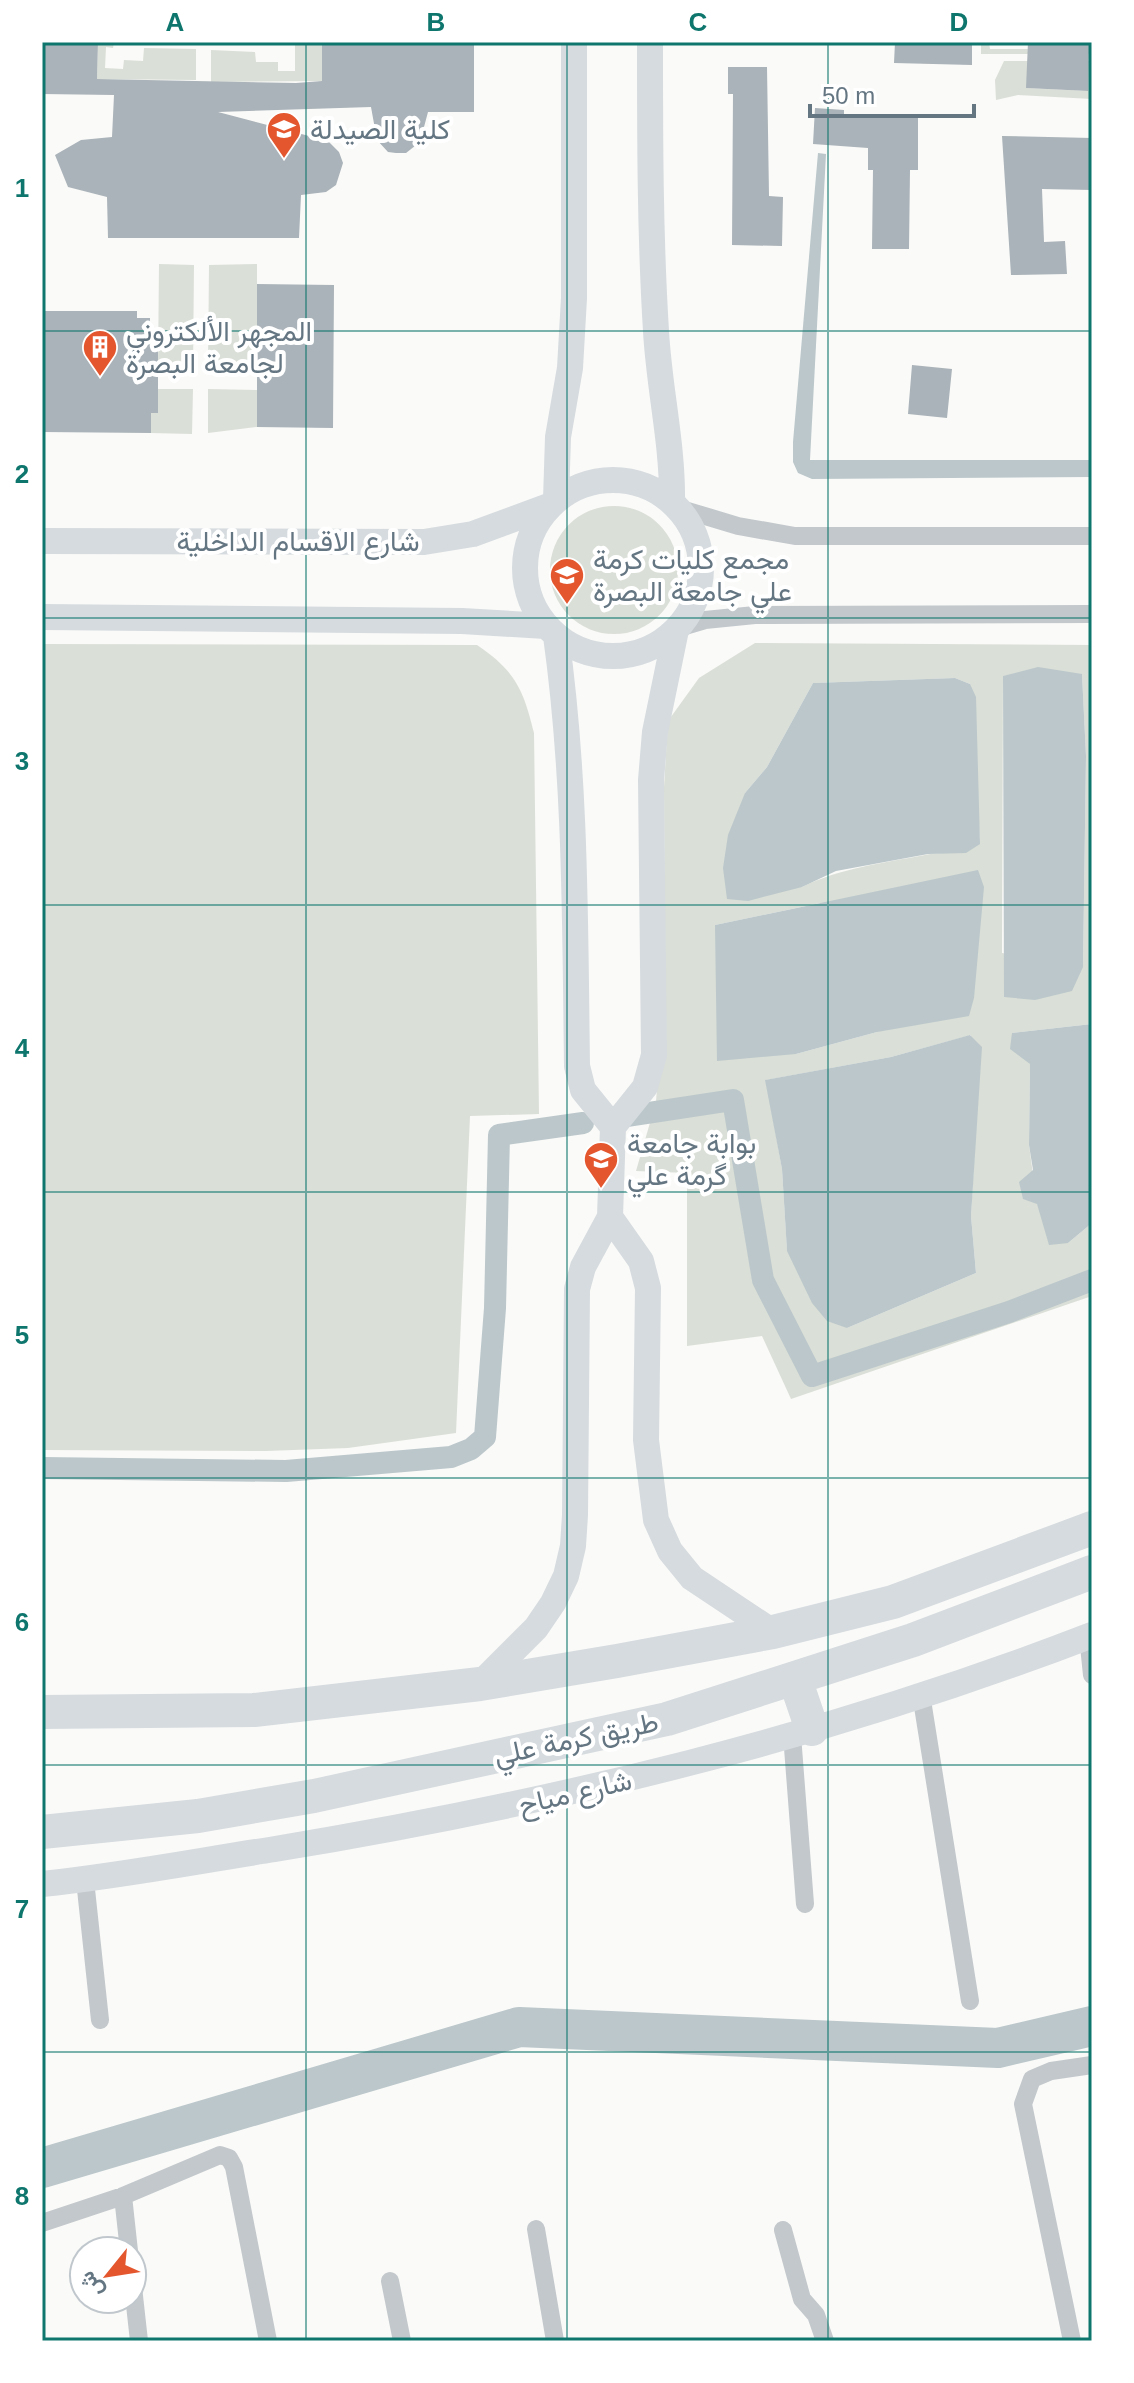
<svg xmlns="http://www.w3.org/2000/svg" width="1134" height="2383" font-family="Arial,Vazirmatn,sans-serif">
<rect width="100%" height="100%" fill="#fafaf8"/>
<path fill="#dadfd7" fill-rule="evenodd" d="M98,42h16l-1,6 -7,-1 -1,21 18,1 1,-9 19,1 1,-13 52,1v31l-99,-1z
M295,42h27v39l-111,1v-32l44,2 1,10h22v9h17z
M981,42l8,1 1,6h102v5h-111z
M1004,61h88v38l-74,-4 -22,5 -1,-20zM1088,69l-1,22 -61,-3z
M159,264l35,1 -1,103h-35z
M257,264v105l-49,-1 1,-103z
M158,389h35l-1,45 -41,-1v-20h7z
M208,389l49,1v37l-49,6z
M550 570a64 64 0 1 1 128 0a64 64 0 1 1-128 0Z
M755,643l337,2v379l-80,9 18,31 -1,81 8,59 31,39 24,-20v73l-301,103 -29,-63 -75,10v-173l-51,-2 20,-69 9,-131 -1,-184 4,-66 31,-43zM1082,674l4,82 -3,211 -81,-14 1,-277zM955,678l15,6 10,159c-19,13 -34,8 -55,12 -43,8 -84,13 -123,32l-57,-94 22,-26 46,-84zM820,903l57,129 -81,22 -81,-129zM971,1035l4,108 -4,73 5,57 -129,55 -60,-78 -5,-81 -16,-89 125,-23z
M42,644l435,1c38,26 46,43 57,88l5,381 -69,2 -14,317 -108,15 -82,3 -224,-1z"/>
<path fill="#bbc7cb" d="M818,153l8,1 -16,306h282v17l-280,2 -14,-6 -5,-11v-20z
M1038,667l44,7 4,82 -3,211 -11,24 -37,9 -31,-3 -1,-321z
M955,678l15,6 6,13 4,147 -14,9 -38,1 -92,17 -34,16 -54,14 -21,-2 -4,-31 5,-33 17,-42 22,-26 46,-84z
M978,870l6,17 -10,111 -5,18 -92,16 -81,22 -79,7 -2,-136z
M1092,1024v199l-24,20 -19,2 -12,-41 -14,-5 -4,-17 14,-12 -4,-25 1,-81 -20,-15 2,-16z
M970,1035l12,12 -11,169 5,57 -129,55 -20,-7 -15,-18 -25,-52 -5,-82 -17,-89 126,-23z"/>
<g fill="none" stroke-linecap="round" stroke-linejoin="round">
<path stroke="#bbc7cb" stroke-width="22" d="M628,1116l105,-16 30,180 49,96 197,-64 83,-32
M42,1468l244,3 165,-14 20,-8 14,-12 10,-129 4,-173 84,-12"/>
<path stroke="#bbc7cb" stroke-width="40" d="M42,2168l477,-141 479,21 94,-22"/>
</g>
<path fill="#aab3b9" d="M42,42h56l-1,37 199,4 26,-2v-39h152v70h-46l-8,30 -14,11h-10l-8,-1 -11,-12 -6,-33 -153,5 110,29 11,11 4,11 -7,22 -10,7 -25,3 -2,43h-191l-1,-41 -39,-10 -13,-32 26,-15 31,-3 2,-42 -72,-1z
M895,42h77v23l-78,-2z
M1028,42h61l-1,49 -62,-3z
M728,67h39l2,129 14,1 -1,49 -50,-1 1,-151h-5z
M815,108l29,2v8h74v52h-8l-1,79h-37l1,-79h-5v-22l-55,-4z
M1002,136l90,2v52l-50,-1 2,53 21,-1 2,33 -56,1z
M257,284l77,1 -1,143 -76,-1z
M42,311h95v7h13v14h8v81h-7v20l-109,-1z
M912,365l40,4 -5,49 -39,-4z"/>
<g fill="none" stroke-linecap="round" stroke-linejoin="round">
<path stroke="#c3c8cc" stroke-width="18" d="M678,508l60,18 57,10h297
M678,628l27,-8 50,-5 337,-1
M1088,1636l4,39
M921,1694l49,307
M792,1735l13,169
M85,1880l15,140
M123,2196l6,55
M42,2223l81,-27 97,-41 9,3 5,9 34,174
M536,2229l19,112
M783,2230l19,69 14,16 9,26
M132,2278l7,63
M390,2281l12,60
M1072,2341l-49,-237 9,-25 19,-8 41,-6"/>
<path stroke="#d6dbdf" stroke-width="26" d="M650,42c0,96 0,193 6,289 3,57 17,114 16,171
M525 568a88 88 0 1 1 176 0a88 88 0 1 1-176 0Z
M556,500l2,-63 12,-69 4,-70v-256
M42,541l382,1 49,-8 76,-28
M42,617l420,4 84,5
M556,636c20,143 19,286 21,430l6,24 30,37
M610,1217l31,44 7,27 -2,152 10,80 14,31 22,27 81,54
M480,1684l56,-56 17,-25 13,-27 7,-30 2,-31 2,-226 6,-22 27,-50 3,-90 32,-40 9,-32 -3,-275 4,-48 21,-102
M42,1884c78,-8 155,-23 233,-35 279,-46 553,-112 817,-214"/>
<path stroke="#d6dbdf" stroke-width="34" d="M795,1679l17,50
M42,1712l212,-2 226,-26 137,-23 156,-29 120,-30 199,-74
M42,1832l156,-16 116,-20 353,-77 246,-79 179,-68"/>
</g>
<path fill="none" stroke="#0f766e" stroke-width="2" stroke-opacity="0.55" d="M306,42v2299M567,42v2299M828,42v2299M42,331h1050M42,618h1050M42,905h1050M42,1192h1050M42,1478h1050M42,1765h1050M42,2052h1050"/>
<defs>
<g id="university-pin" transform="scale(1.8)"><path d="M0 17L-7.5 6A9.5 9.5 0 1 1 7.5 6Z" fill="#e4572e" stroke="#fff"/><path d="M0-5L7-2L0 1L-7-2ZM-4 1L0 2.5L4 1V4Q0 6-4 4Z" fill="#fff"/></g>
<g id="building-pin" transform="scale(1.8)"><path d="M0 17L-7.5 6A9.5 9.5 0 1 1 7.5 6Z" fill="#e4572e" stroke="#fff"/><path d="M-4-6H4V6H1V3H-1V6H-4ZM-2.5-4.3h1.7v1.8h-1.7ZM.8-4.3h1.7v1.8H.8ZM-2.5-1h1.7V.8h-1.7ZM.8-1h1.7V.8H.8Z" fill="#fff"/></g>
</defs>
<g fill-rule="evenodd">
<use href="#university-pin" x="284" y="129"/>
<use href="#building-pin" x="100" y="347"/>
<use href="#university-pin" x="567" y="575"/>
<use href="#university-pin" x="601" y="1159"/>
</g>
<g text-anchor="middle" stroke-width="8" stroke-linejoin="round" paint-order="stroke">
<g font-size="28" fill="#657683" stroke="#fff" text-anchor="start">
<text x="310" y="139">كلية الصيدلة</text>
<text x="126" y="341">المجهر الألكتروني<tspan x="126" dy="32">لجامعة البصرة</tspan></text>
<text x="593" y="569">مجمع كليات كرمة<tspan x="593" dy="32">علي جامعة البصرة</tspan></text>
<text x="627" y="1153">بوابة جامعة<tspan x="627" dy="32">گرمة علي</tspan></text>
</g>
<g font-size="28" fill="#657683" stroke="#fff">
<text x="298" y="551">شارع الاقسام الداخلية</text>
<text transform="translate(576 1738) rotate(-12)" y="10">طريق كرمة علي</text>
<text transform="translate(575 1792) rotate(-13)" y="10">شارع مياح</text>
</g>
</g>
<rect width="1134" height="2383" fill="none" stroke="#ffffff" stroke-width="88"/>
<g transform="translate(108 2275) rotate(240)"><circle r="38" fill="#ffffff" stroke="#c1c8cd" stroke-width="2"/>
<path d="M0-6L14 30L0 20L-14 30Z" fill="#e4572e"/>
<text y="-12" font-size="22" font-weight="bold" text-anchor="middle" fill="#657683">ش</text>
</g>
<path d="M810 104v12h164v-12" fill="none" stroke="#657683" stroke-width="4"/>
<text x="822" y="104" font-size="24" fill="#657683" stroke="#ffffff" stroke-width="6" paint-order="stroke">50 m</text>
<rect x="44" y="44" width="1046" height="2295" fill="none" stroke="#0f766e" stroke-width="3"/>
<g font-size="26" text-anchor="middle" font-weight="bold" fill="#0f766e">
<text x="175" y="31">A</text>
<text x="436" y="31">B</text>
<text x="698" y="31">C</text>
<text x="959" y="31">D</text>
<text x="22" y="197">1</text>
<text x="22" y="483">2</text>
<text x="22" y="770">3</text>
<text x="22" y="1057">4</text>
<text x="22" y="1344">5</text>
<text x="22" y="1631">6</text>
<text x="22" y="1918">7</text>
<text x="22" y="2205">8</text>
</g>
</svg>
